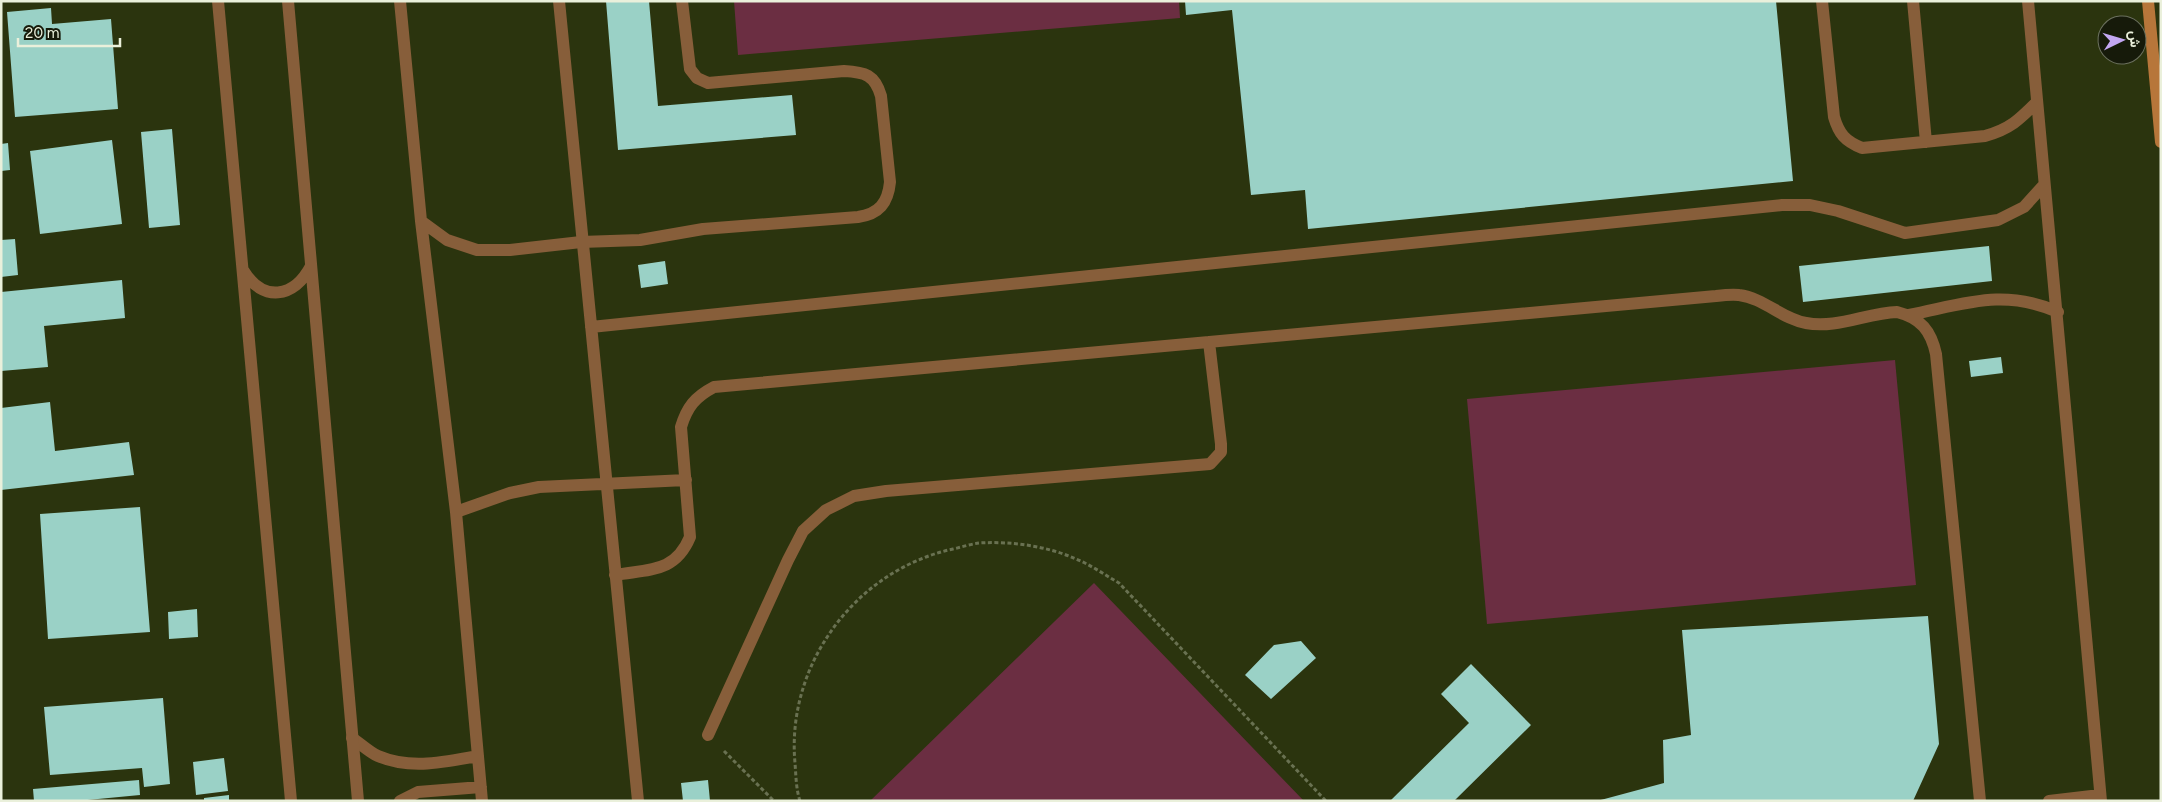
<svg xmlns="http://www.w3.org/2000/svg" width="2162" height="802" font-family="Figtree,Vazirmatn,sans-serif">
<rect width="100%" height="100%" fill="#2b340e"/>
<path fill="#6b2e42" d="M734,1h445l1,17 -442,37z
M1895,360l21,225 -429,39 -20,-225z
M1094,583l210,218h-434z"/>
<path fill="#9ad1c6" d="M606,1h43l9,105 134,-11 4,40 -178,15z
M1185,1h591l17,180 -485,48 -3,-39 -54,5 -19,-185 -46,5z
M51,8l1,16 59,-5 7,90 -103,8 -8,-105z
M172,129l8,96 -31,3 -8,-96z
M112,140l10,84 -82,10 -10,-83z
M8,143l2,27 -9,1v-27z
M15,239l3,36 -17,2v-37z
M1989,246l3,35 -189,21 -4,-36z
M665,261l3,23 -27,4 -3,-23z
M122,280l3,38 -81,8 4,41 -47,4v-79z
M2001,357l2,16 -32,4 -2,-16z
M50,402l5,49 74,-9 5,33 -133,15v-82z
M140,507l10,125 -102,7 -8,-125z
M197,609l1,28 -29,2 -1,-27z
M1928,616l11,128 -26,57h-316l67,-18 -1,-43 28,-5 -9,-105z
M1301,641l15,17 -45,41 -26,-24 29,-30z
M1471,664l60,61 -77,76h-64l79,-78 -28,-29z
M163,698l7,86 -26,3 -2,-19 -92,7 -6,-68z
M224,758l4,33 -32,4 -3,-33z
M139,780l1,15 -63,6h-43l-1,-12z
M708,780l2,21h-27l-2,-18z
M229,795v6h-25v-3z"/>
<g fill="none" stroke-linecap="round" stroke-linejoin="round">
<path stroke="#697151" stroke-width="3" stroke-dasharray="4 2.5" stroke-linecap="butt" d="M724,751l50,50
M800,801c-4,-12 -4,-25 -5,-38 -9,-99 61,-193 158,-214 9,-2 18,-5 26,-6 32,-2 68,3 97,16 15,6 29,16 43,24l207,218"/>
<path stroke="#875e3a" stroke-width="12" d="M400,1l21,220 35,291 26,289
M559,1l79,800
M1822,1l12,116c5,17 11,24 28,31l123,-12c25,-7 34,-16 52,-34
M1913,1l13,141
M2028,1l73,800
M421,221l26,19 30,10h33l71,-8 59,-2 63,-11 155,-12c21,-3 30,-14 32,-35l-9,-86c-6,-21 -16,-24 -37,-25l-136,12 -11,-5 -7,-9 -8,-68
M1909,315c56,-11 94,-27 149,-3
M591,327l1191,-122h28l28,6 67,22 93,-13 26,-13 19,-21
M456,512l54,-19 29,-6 147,-7
M615,575c34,-6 60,-2 75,-38l-9,-110c6,-20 14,-30 33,-40l1002,-91c8,-1 16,-2 23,-1 25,3 43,24 67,28 30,6 61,-10 91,-11 24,6 34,19 39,42l44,447
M708,735l80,-175 15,-29 23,-21 28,-14 32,-5 324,-27 11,-12v-8l-12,-102
M352,738c8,5 17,14 26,18 33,14 66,6 100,0
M400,801l18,-9 63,-5
M2049,801l51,-6"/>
<path stroke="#875e3a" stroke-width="12" d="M218,1l73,800
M288,1l70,800
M243,270c20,33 51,28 68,-4"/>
<path stroke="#b7763a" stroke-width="12" d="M2148,1l13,141"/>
</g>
<rect width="2162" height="802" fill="none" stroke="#eaf0db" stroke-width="5"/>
<g transform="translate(2122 40) rotate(85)"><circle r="24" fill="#161a0a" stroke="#6b705e"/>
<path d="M0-4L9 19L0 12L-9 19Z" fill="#c3a7f2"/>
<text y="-8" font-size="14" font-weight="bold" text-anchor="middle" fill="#eaf0db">ش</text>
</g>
<path d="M18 38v8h102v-8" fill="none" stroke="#eaf0db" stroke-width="2.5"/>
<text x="25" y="38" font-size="15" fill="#eaf0db" stroke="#161a0a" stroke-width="4" paint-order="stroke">20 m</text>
</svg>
